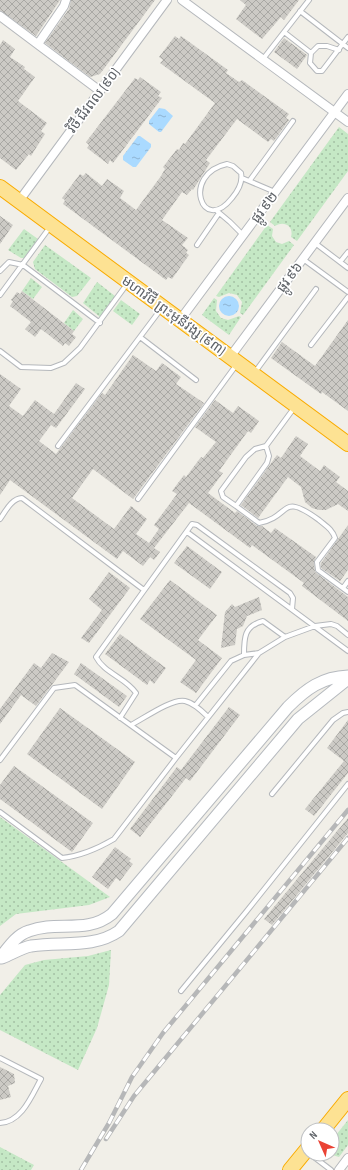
<svg xmlns="http://www.w3.org/2000/svg" width="348" height="1170" font-family="'Sofia Sans Condensed','Noto Sans Khmer',sans-serif">
<defs>
<pattern id="green-dots" width="8" height="8" patternUnits="userSpaceOnUse"><rect width="8" height="8" fill="#c5e8c5"/><path d="M2 2h.1M6 6h.1" fill="none" stroke="#a3c0a4" stroke-width="1.8" stroke-linecap="round"/></pattern>
<pattern id="water-ripples" width="26" height="14" patternUnits="userSpaceOnUse"><rect width="26" height="14" fill="#aadaff"/><path d="M2 4q2-2 4 0t4 0M15 11q2-2 4 0t4 0" fill="none" stroke="#8eb4d2"/></pattern>
<pattern id="building-cross-hatch" width="8" height="8" patternUnits="userSpaceOnUse"><rect width="8" height="8" fill="#cccac5"/><path d="M0 0l8 8M0 8l8-8" fill="none" stroke="#a9a8a4"/></pattern>
</defs>
<rect width="100%" height="100%" fill="#f1efe8"/>
<path fill="url(#green-dots)" d="M339,127l9,7v37l-51,70 -6,-4c3,-10 -6,-17 -16,-11l-5,-4z
M267,225l6,4 -1,7 4,6 6,2 7,-3 5,4 -51,70 -3,-2 2,-11 -5,-7 -8,-2 -10,4 -3,-1z
M24,229l14,10 -14,19h-3l-13,-8z
M45,245l46,33 -14,18 -5,1 -37,-28 -2,-7z
M31,278l11,9 -9,12 -11,-8z
M97,282l18,14 -15,21 -17,-14z
M214,298l3,2 -1,11 5,7 7,2 11,-4 2,1 -12,18 -27,-20z
M121,300l19,14 -8,11 -19,-14z
M73,310l10,9 -9,12 -10,-8z
M0,817l110,80 -21,8 -73,9 -16,12z
M111,950l-2,35 -12,43 -19,42 -78,-40v-35l25,-30 19,-5 44,-4z
M348,1120v25l-9,12 -10,-3h3v-14z
M0,1147l34,18 -3,5h-31z"/>
<path fill="url(#water-ripples)" d="M159,108l6,1 8,7 -12,16h-2l-10,-8v-3z
M138,136h2l11,8v3l-15,20h-3l-10,-7v-4z
M219 306a10 10 0 1 1 20 0a10 10 0 1 1-20 0Z"/>
<path fill="url(#building-cross-hatch)" d="M0,0h60l-24,36 -36,-25z
M71,0h84l-55,74 -10,3 -45,-34 24,-34z
M240,0h59l-15,20 -3,-3 -19,22 -26,-20 10,-14z
M175,36l4,3 2,-3 47,34 -2,3 13,9 3,-2 47,34 -3,4 3,2 -15,21 -3,-2 -3,3 -31,-23 -31,41 4,3 -17,27 -1,-1 -5,6 -5,-3 -20,28 26,18 -6,7 6,5 -2,3 3,2 -17,24 -4,-2 -2,3 -103,-76 2,-4 -3,-2 18,-24 3,2 3,-3 16,13 5,-7 17,12 -4,7 16,12 25,-34 4,-7 -2,-2 14,-18 2,1 4,-7 2,1 30,-41 -55,-40 3,-3 -4,-3z
M284,38l23,17 -10,14 -23,-17z
M3,40l12,9 -5,8 15,10 -1,2 11,8 -17,24 29,22 -6,8 4,3 -9,14 -5,8 -2,-2 -13,16 -16,-12v-113z
M140,77l21,15 -3,4 4,2 -49,65 -3,-3 -2,4 -21,-16 2,-3 -3,-3 49,-64 3,2z
M0,216l13,9 -13,19z
M22,291l52,40 -2,3 4,3 -7,9 -4,-3 -2,3 -22,-17 -6,8 -10,-8 6,-7 -21,-16 3,-5 -2,-1 6,-8 3,2z
M348,320v91l-26,-19 -1,2 -50,-36 11,-16 33,24z
M133,355l23,16 6,-8 19,14 -5,7 28,19 -71,96 -40,-30 -21,29 42,31 17,-23 16,13 -11,15 13,9 10,-14 -5,-4 23,-31 -5,-3 12,-16 2,2 15,-20 2,1 13,-16 -21,-15 20,-27 18,13 5,-7 21,15 -8,12 -3,-2 -29,40 4,2 -15,20 27,20 2,-2 20,15h5l9,7 4,-5 41,29 -2,5 1,10 33,25v24l-46,-35 2,-3 -52,-38 -2,3 -61,-45 -35,45 6,4 -6,8 -4,-3 -7,9 -20,-15 -6,8 -107,-79 -10,15v-121l21,15 -12,17 14,10 12,-16 19,14 22,-31 9,6 -29,39 -5,-3 -12,16 17,13 46,-61 3,2z
M296,436l12,8 -8,12 20,15 4,-6 16,12 -4,5 12,9v20l-10,-7 -12,6h-7l-7,-2 -7,-6 -4,-15 -13,-10 -30,41 -17,-13 36,-50 4,3z
M348,525v45l-8,11 -19,-13v-5z
M187,546l35,26 -12,17 -36,-26z
M109,572l21,16 -41,55 -8,-5 21,-28 -13,-11z
M170,580l47,35 -19,25 24,18 -26,35 -16,-11 16,-22 -56,-41z
M259,597l3,13 -15,6 -4,10 -6,3 -2,16 -14,3 4,-36 7,-8 3,3z
M120,634l46,34 -12,16 -4,-4 -3,5 -42,-31z
M52,653l17,9 -33,44 -15,-11 -21,29v-15l34,-46 7,5z
M81,663l46,33 -8,11 -45,-33z
M229,707l11,8 -50,66 -4,-3 -46,59 -10,-8 47,-62 4,3z
M60,708l75,54 -33,47 -75,-55z
M348,720v53l-34,43 -9,-7 39,-48 -17,-13z
M14,766l79,57 -21,29 -72,-53v-14z
M348,818v15l-76,92 -8,-6z
M115,847l16,12 -2,2 4,3 -13,17 -4,-3 -8,11 -16,-12z
M0,1067l14,7 1,9 -7,3 3,11 -11,3z"/>
<g fill="none" stroke-linecap="round" stroke-linejoin="round">
<g stroke="#b5b8bc" stroke-width="6">
<path id="lane" d="M300,11l48,37
M284,32l27,21
M339,50l-12,-4h-9l-7,7 -1,10 7,8h5l26,-34
M263,59l46,-59
M227,164l6,2 8,7c2,10 -3,18 -9,25 -30,38 -51,-24 -5,-34z
M242,178l33,14
M250,180l43,-59
M217,211l13,11 13,13
M315,243l33,25
M197,245l22,-32
M303,259l45,33
M340,262l8,-10
M0,271l9,-9 14,3 77,58
M0,295l50,-68
M140,337l56,43
M311,345l37,-48
M0,351l21,16 30,1 13,-5 16,-15 47,-64
M255,372l61,-83
M294,408l-28,38 3,10 -2,7 -31,43 23,17c33,-6 20,-32 60,-3 7,6 13,9 16,18l-18,24 1,8 30,22
M58,446l103,-137
M138,499l99,-135
M236,506l-13,-9 -2,-6 25,-34 9,-8 11,-3
M0,519c5,-7 12,-21 22,-21l122,92
M187,532l161,119
M343,588l5,-7
M244,655c0,-17 0,-29 19,-34l22,16
M195,706l36,-45 13,-6 15,-2 26,-16 30,-11 16,-2 6,2 11,9
M120,718l16,-25c-10,-15 -32,-20 -40,-36l96,-133 5,1 93,68 3,5 -1,11
M131,725c12,-6 41,-27 54,-24 9,2 17,10 23,16
M176,758l83,-105
M0,760l54,-72 21,-3 101,73 -62,81c-17,10 -33,17 -52,19l-62,-46
M272,794l61,-74 10,-7 5,-1
M181,991l65,-79 102,-128
M0,1058l41,21c-9,16 -19,43 -41,44
M310,1154l21,16"/>
</g>
<g stroke="#b5b8bc" stroke-width="10">
<path id="street" d="M182,0l166,122
M0,16l100,75
M38,44l26,-38 2,-6
M19,201l148,-201
M180,320l168,-226
M230,357l118,-159
M339,1170l9,-12"/>
</g>
<g stroke="#b6babf" stroke-width="13">
<path id="secondary" d="M0,958c8,-10 16,-23 29,-27 28,-11 57,4 83,-17l176,-207c18,-18 34,-30 60,-31
M2,958c10,-4 19,-10 29,-12 30,-5 62,3 88,-15l179,-212 50,-40"/>
</g>
<g stroke="#f9ab00" stroke-width="16">
<path id="highway" d="M0,187l348,257
M323,1130l25,-31
M290,1170l18,-22"/>
</g>
<use href="#lane" stroke="#fff" stroke-width="4"/>
<use href="#street" stroke="#fff" stroke-width="8"/>
<use href="#secondary" stroke="#fff" stroke-width="11"/>
<use href="#highway" stroke="#fde293" stroke-width="14"/>
<g stroke="#b6b7b8" stroke-width="4.5">
<path id="rail" d="M106,1139l28,-43 214,-258
M81,1170l28,-47 23,-46 31,-44 185,-223"/>
</g>
<use href="#rail" stroke="#fff" stroke-width="3" stroke-dasharray="9" stroke-linecap="butt"/>
</g>
<g text-anchor="middle" stroke-width="3.5" stroke-linejoin="round" paint-order="stroke">
<g font-size="14" fill="#5f6368" stroke="#fff">
<text transform="translate(93 100) rotate(-53)" y="5">វិថី ជីវពល (៩០)</text>
<text transform="translate(264 207) rotate(-53)" y="5">ផ្លូវ ៩២</text>
<text transform="translate(289 277) rotate(-53)" y="5">ផ្លូវ ៩៦</text>
<text transform="translate(174 315) rotate(36)" y="5">មហាវិថី ព្រះមុនីវង្ស (៩៣)</text>
</g>
</g>
<g transform="translate(320 1142) rotate(315)"><circle r="19" fill="#ffffff" stroke="#bfc1c3"/>
<path d="M0-3L7 15L0 10L-7 15Z" fill="#ea4335"/>
<text y="-6" font-size="11" font-weight="bold" text-anchor="middle" fill="#5f6368">N</text>
</g>
</svg>
